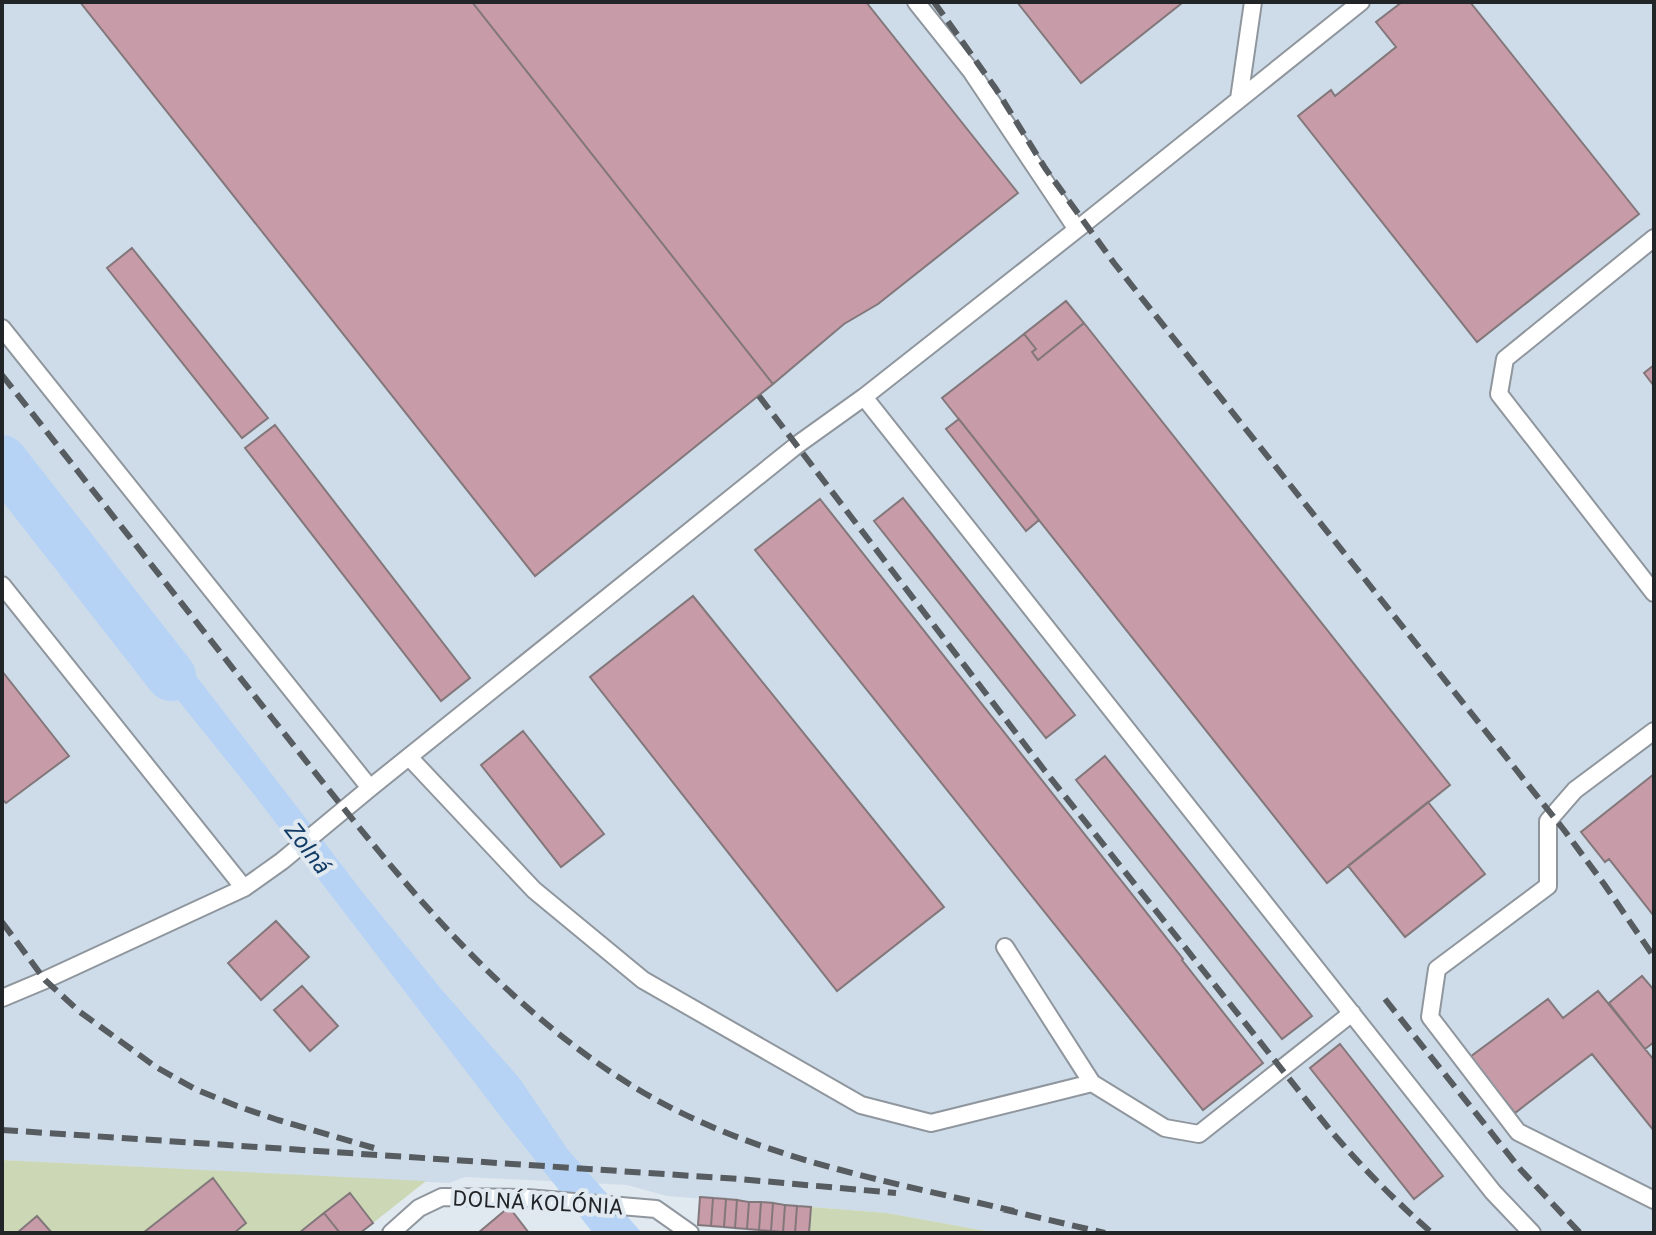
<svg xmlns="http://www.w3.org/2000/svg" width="1656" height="1235" font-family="Overpass,sans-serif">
<rect width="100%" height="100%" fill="#e0e8f0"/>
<path fill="#cedce9" d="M2,2h1652v1231h-657l-110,-20 -220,-17 -40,-11 -162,-8 -16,6 -447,-23z"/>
<path fill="#ccd8b5" d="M2,1160l424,21 -53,42 -23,-29 -51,39h-65l12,-10 -34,-45 -69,55h-91l-15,-17 -20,17h-15z
M811,1207l76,6 110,20h-188z"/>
<path fill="#b6d3f5" d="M147,612l217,282 78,96 78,89 48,71 74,83h-49l-89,-112 -252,-329 -132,-164z"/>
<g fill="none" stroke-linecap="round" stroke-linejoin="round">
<path stroke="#b6d3f5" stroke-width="50" d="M2,460l169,216"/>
</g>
<path fill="#c89ba9" stroke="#82777a" stroke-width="2" d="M80,2h392l301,382 -238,192z
M472,2h394l152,191 -140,111 -34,20 -71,60z
M1017,2h165v1l-101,80z
M1402,2h68l169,212 -162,128 -179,-226 33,-26 4,6 61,-49 -20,-25z
M132,248l136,170 -26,20 -135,-170z
M1066,301l18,22 -46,37 -6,-8 4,-3 -12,-15z
M1084,323l366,462 -123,98 -385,-485 82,-64 12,15 -4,3 6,8z
M1654,365v21l-10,-13z
M959,419l80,101 -13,11 -80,-102z
M275,425l195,253 -29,23 -196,-253z
M903,498l172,217 -29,23 -172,-217z
M820,499l363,460 -1,1 81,103 -60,47 -448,-560z
M693,596l251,311 -107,84 -247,-314z
M2,671l67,85 -63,47 -4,-4z
M523,731l81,103 -43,33 -80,-102z
M1105,756l207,260 -30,23 -206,-259z
M1654,774v142l-45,-57 -4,3 -24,-30z
M1428,802l57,72 -80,63 -57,-71z
M276,921l33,36 -48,43 -33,-37z
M1642,976l12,14v52l-9,7 -36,-46z
M302,986l36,40 -28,25 -36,-41z
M1598,991l56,69v71l-62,-77 -77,59 -45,-56 78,-58 15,19z
M1340,1044l103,132 -29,23 -104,-131z
M213,1178l33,45 -12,10h-91z
M350,1193l23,30 -13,10h-20l-16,-20z
M700,1197l13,1 -2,28 -13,-1z
M713,1198l13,1 -2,28 -13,-1z
M726,1199l11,1 -2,28 -11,-1z
M737,1200l12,2 -2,27 -12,-1z
M749,1202h12l-2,28 -12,-1z
M761,1202l12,1 -2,28 -12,-1z
M773,1203l12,2 -2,27 -12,-1z
M785,1205l12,1 -2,27 -12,-1z
M797,1206l14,1 -2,26h-14z
M509,1207l20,26h-51z
M324,1213l16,20h-41z
M37,1216l15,17h-35z"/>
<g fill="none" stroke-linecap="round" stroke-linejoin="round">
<g stroke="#8f969d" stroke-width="20">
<path id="service" d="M916,2l55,69 105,157
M1239,99l14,-97
M1654,238l-149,121 -6,35 155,199
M2,328l368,460
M864,397l629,795 39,41
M2,585l242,303
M1654,731l-79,59 -27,31v65l-111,83 -7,48 88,115 136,68
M409,757l125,133 109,90 218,125 70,18 161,-40 73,45 34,6 153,-121
M1005,947l87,136
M2,998l43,-18 199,-92 38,-27 88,-73 427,-343 67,-48 221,-174 276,-221
M391,1233l28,-25 23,-11 85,1 129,11 34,24"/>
</g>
<use href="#service" stroke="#fff" stroke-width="16"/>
<path stroke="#575c60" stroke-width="6" stroke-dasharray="16 8" stroke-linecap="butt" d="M934,2l62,87 49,79 69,95 450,567 40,54 50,73
M2,375c90,114 180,229 270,343 108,136 216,281 367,372 114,68 248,91 375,121
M759,396l286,375 285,359c32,37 65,71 102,103
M2,922l43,58 35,32 76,55 39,22 42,17 41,14 96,28
M1385,999l136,171 59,63
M2,1130l737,49 157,14
M1002,1209l103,24"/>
</g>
<g text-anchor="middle" stroke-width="8" stroke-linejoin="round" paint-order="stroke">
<g font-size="22" fill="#222528" stroke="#e0e8f0">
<text transform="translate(538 1202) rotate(3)" y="8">DOLNÁ KOLÓNIA</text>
</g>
<g font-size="24" font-style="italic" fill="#123c66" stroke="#e0e8f0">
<text transform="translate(307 847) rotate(52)" y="8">Zolná</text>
</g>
</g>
<rect width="1656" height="1235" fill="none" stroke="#222528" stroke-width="8"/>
</svg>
